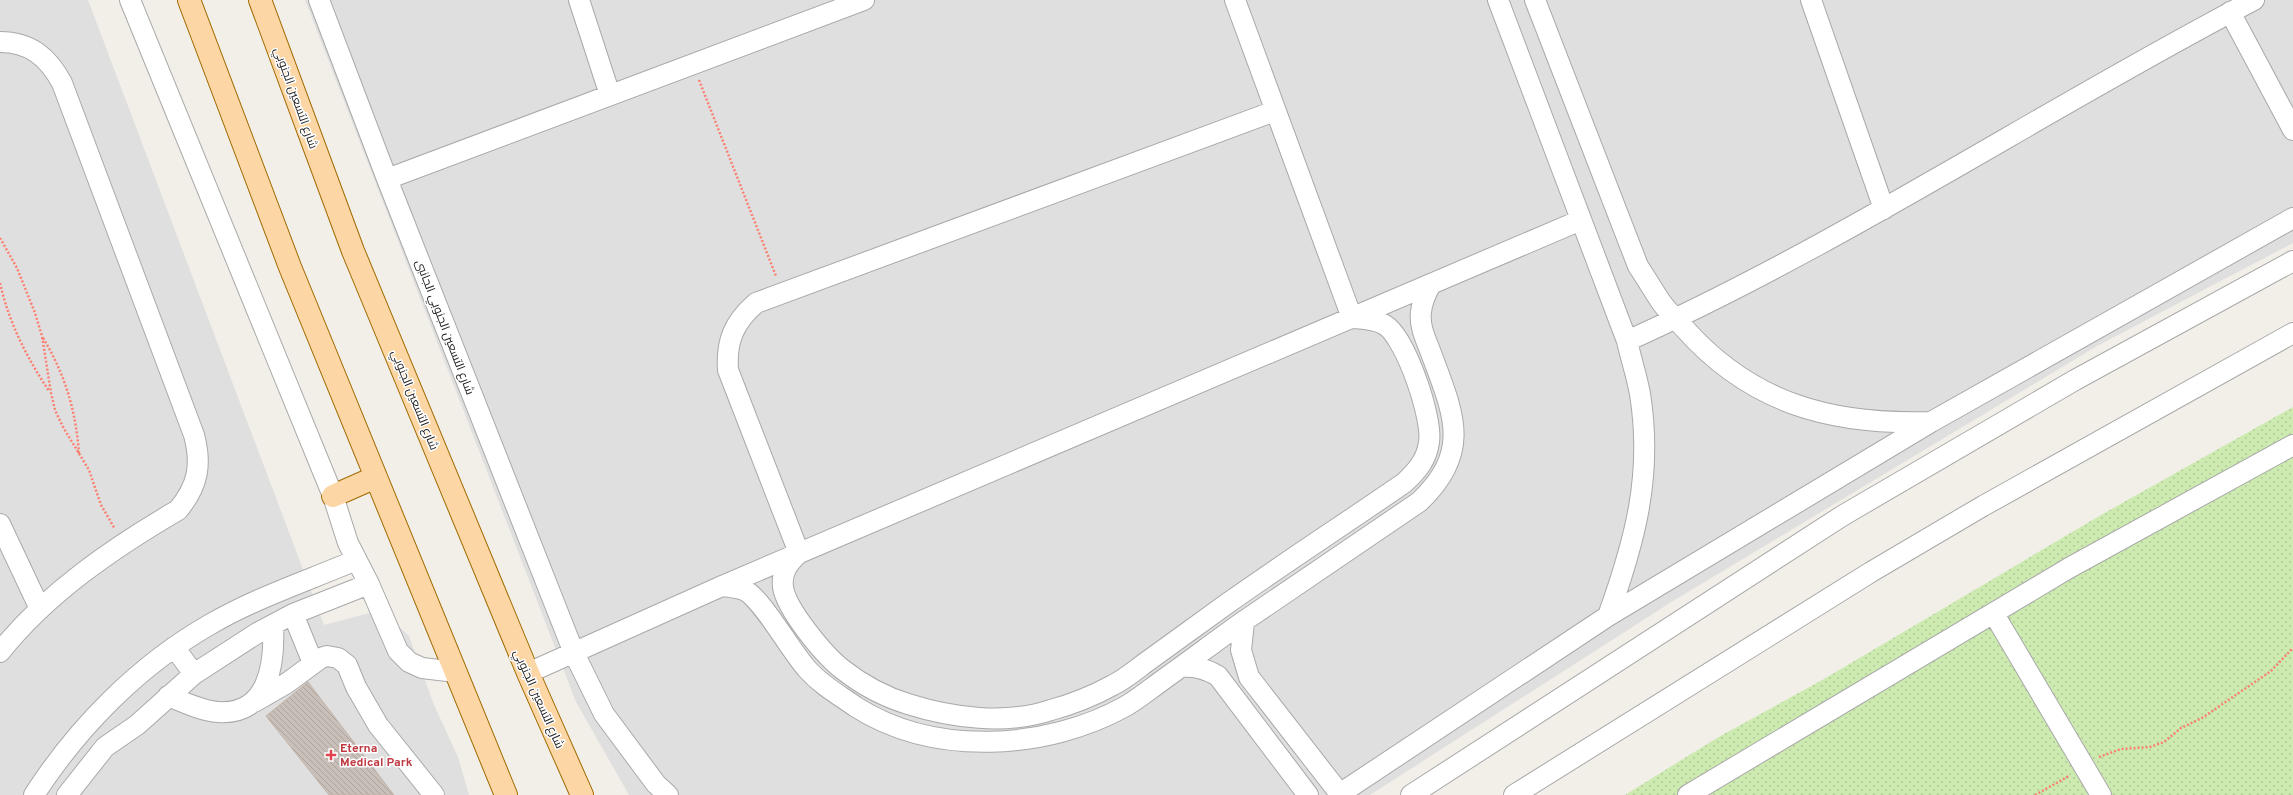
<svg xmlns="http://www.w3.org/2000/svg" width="2293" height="795" font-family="Overpass,Cairo,sans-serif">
<defs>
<pattern id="grass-dots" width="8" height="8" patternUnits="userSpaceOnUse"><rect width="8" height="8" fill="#cdebb0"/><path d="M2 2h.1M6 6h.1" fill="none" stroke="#b0c997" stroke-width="1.8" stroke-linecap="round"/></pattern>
<pattern id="building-back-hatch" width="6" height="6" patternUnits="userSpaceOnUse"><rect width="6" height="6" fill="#c7bfb8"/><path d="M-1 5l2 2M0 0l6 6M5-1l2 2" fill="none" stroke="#aba49e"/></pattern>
</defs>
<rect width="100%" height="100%" fill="#f2efe9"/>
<path fill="#e0dfdf" d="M0,0h88l236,625 57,-15 28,26 25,69 24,52 11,38h-469z
M305,0h1988v243l-194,102 -426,256 -303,194h-741l-53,-93z"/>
<path fill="url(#grass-dots)" d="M2293,407v388h-668l92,-57 107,-59 277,-164z"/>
<path fill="url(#building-back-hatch)" stroke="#c4b6ab" d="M308,682l86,113h-65l-63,-79z"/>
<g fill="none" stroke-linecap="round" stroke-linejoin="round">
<g stroke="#a9a9a9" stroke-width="22">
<path id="minor" d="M130,0l203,496 15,47 21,41 29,67 11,11 13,6 34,4
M319,0l68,179 187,474 30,61 52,70 12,11
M579,0l31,95
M1235,0l117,318c11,1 23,1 33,7 21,13 48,94 44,117 -2,18 -13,30 -25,41 -58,40 -118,79 -176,120 -25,18 -51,37 -76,55 -13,9 -25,20 -39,27 -20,11 -40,19 -62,25 -45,15 -99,8 -143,-6 -23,-7 -47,-20 -66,-35 -18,-14 -56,-60 -59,-82 -2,-15 6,-25 16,-34l-71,-183c-2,-29 6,-48 28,-67l519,-192
M1498,0l129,341c4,18 10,36 13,53 13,81 -5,147 -32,222
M1535,0l103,266c8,12 15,24 23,36 7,10 16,18 24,27 67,75 147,96 244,93
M1811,0l73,209
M2230,12l63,118
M0,42c30,0 48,15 62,41l132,352c8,30 4,51 -16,75 -65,38 -131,83 -178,142
M387,179l477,-179
M1627,341c217,-98 416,-231 627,-341
M0,524l40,85
M722,586c8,1 16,1 24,5 18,11 44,59 61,78 14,16 32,26 49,38 79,50 191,43 270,-1 12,-7 23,-16 34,-24 28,-20 56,-41 84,-61 58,-40 117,-79 175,-119 54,-51 34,-89 12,-149 -5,-13 -12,-27 -10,-41 1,-10 5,-19 10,-28
M293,614l20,49
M1994,614l107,181
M1244,622l-3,28 8,27 91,117
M174,647l20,27
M1181,667c15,-1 25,2 37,9l90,119
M528,673l194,-87 859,-366
M168,696c16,6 33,15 50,16 51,4 57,-49 55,-87
M254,702l33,-19 34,-25 6,-2 11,2 9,7 9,22 22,38 56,70
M34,795c44,-68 104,-129 175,-170 46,-27 98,-44 147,-65
M67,795l38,-48 32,-22 57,-51 65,-42 34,-18 76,-30
M1338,795l270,-179 323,-194 362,-204
M1411,795l431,-279 233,-136 218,-119
M1514,795l357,-223 112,-66 310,-173
M1688,795l381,-227 224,-123"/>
</g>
<g stroke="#a06b00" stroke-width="24">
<path id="major" d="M189,0l101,267 216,528
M260,0l93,251 175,422 54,122
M333,496l43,-19"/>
</g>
<path stroke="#fa8072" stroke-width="2.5" stroke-dasharray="2 2" stroke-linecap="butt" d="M699,80l77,196
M0,238l17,30 18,45 7,23 9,57 4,17 8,17 26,43 12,35 14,24
M0,283c9,40 27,75 49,108
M43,338c22,36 33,73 36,116
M2099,757l22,-8 29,-2 14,-5 17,-14 21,-10 69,-47 22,-23
M2035,795l34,-19"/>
<use href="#minor" stroke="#fff" stroke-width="20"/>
<use href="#major" stroke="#fcd6a4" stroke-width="22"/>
</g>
<path fill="#e0444e" stroke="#fff" stroke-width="1.5" d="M329 749h4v4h4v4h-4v4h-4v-4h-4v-4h4z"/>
<g text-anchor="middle" stroke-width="3" stroke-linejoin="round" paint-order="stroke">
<g font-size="12" fill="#222" stroke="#fff">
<text transform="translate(296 98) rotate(70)" y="4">شارع التسعين الجنوبي</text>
<text transform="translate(445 327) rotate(69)" y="4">شارع التسعين الجنوبي الجانبى</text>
<text transform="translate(415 400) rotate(68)" y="4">شارع التسعين الجنوبي</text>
<text transform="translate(539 699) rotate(66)" y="4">شارع التسعين الجنوبي</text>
</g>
<g font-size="12" font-weight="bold" fill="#be3a42" stroke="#fff" text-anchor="start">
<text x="340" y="752">Eterna<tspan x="340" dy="14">Medical Park</tspan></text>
</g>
</g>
</svg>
